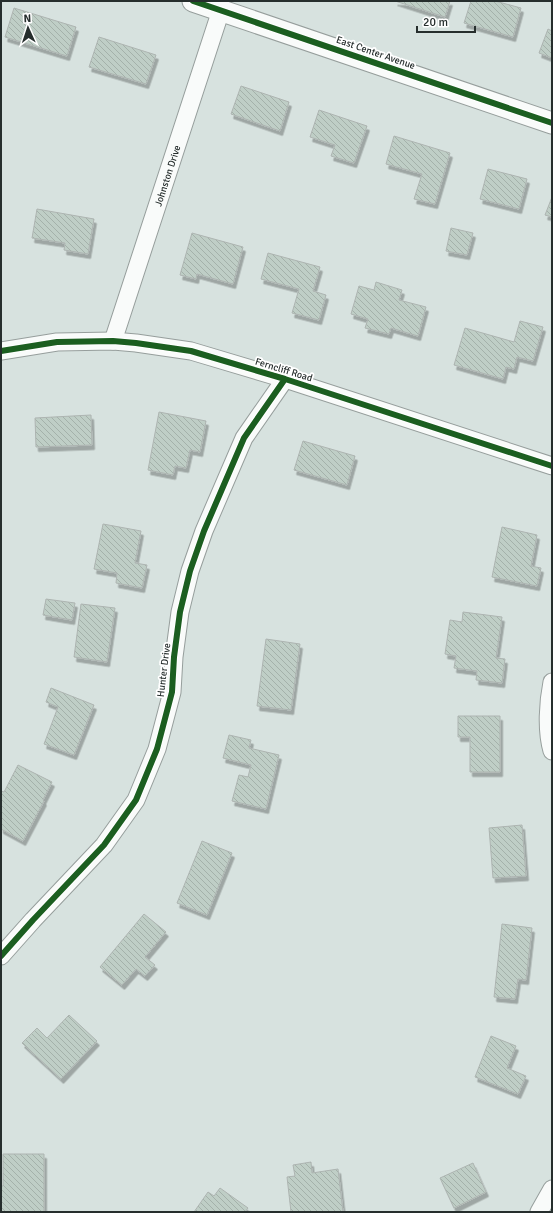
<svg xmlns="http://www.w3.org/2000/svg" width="553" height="1213" font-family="Signika,sans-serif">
<defs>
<pattern id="building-back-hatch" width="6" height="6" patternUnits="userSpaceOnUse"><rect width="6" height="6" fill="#bfcec6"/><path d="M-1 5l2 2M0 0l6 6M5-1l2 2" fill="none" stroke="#a4b1aa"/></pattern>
<filter id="shadow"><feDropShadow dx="2.5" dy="4.5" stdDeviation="0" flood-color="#0004"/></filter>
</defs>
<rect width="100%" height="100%" fill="#d7e2df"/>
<path fill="url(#building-back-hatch)" stroke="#adb4b1" filter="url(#shadow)" d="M395,1h55l-5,16z
M471,1h24l26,7 -8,29 -49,-14z
M14,8l62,19 -9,29 -62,-19z
M548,29l4,2v27l-13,-5z
M99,37l57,18 -10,29 -57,-17z
M241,86l48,16 -9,29 -49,-17z
M319,110l48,16 -13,37 -23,-7 4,-11 -25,-8z
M394,136l56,17 -15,51 -21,-5 8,-25 -36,-10z
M488,169l39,10 -8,30 -39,-10z
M552,197v20l-7,-2z
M37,209l57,10 -6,35 -24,-4 1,-7 -33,-5z
M451,228l22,5 -6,22 -21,-4z
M192,233l51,14 -10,37 -36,-10 -1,5 -16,-4z
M268,253l52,14 -7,24 13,4 -7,25 -27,-7 7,-24 -38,-10z
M376,282l26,8 -3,10 27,7 -8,29 -27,-8 -2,6 -24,-6 3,-9 -17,-5 8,-28 15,4z
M520,321l23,6 -10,34 -16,-4 -3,12 -8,-2 -3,12 -49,-14 11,-37 49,14z
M159,412l47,9 -6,31 -10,-2 -4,18 -11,-2 -2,9 -25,-5z
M91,415l1,30 -56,2 -1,-29z
M303,441l52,15 -8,29 -53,-15z
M103,524l38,7 -6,32 12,2 -5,23 -26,-5 1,-10 -23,-4z
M502,527l35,8 -6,31 10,2 -4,18 -45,-9z
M46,599l29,4 -3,17 -29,-5z
M81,604l34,4 -8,54 -33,-5z
M463,612l39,5 -6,41 9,1 -3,24 -26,-3 1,-9 -23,-3 2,-12 -11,-2 5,-34 12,2z
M266,639l34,5 -9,66 -34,-4z
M51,688l43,17 -20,50 -30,-11 14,-37 -12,-5z
M458,716h42v56h-30v-35h-12z
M229,735l22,5 -2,8 30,7 -13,54 -34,-8 7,-26 9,2 3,-12 -28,-7z
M18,765l34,17 -9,18 1,1 -21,40 -22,-12v-38l3,1z
M522,825l4,51 -33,2 -4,-50z
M202,841l30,12 -25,62 -30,-12z
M144,914l22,18 -21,25 10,8 -10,11 -9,-7 -14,16 -22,-18z
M502,924l30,4 -6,52 -8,-1 -3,20 -21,-2z
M69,1015l28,26 -36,38 -39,-36 15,-15 10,10z
M491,1036l25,10 -9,22 19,8 -8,18 -43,-17z
M3,1154h41v58h-43v-26h2z
M311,1162l1,11 26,-4 5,43h-52l-4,-35 8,-1 -2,-11z
M473,1163l13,29 -32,16 -14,-30z
M220,1188l28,20 -3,4h-51l14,-20 6,4z"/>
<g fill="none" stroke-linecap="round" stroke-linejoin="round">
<g stroke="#969e9c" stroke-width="19">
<g id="minor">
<path id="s1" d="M113,341l108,-331"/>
<path d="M1,351l56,-9 56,-1 23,2 55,8 94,28 267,87"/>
<path d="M552,682c-4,20 -6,48 0,69"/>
<path d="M1,956l32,-36 71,-75 32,-45 21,-51 15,-57 2,-35 6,-45 10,-41 14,-40 40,-93 41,-59"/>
<path d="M539,1212l13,-23"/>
</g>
</g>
<g stroke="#969e9c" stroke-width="23">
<path id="tertiary" d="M193,1l359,122"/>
</g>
<use href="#minor" stroke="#f9fbfa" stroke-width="17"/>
<use href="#tertiary" stroke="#f9fbfa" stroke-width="21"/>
<g stroke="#fff" stroke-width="8">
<path id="cycleway" d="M193,1l359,122
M1,351l56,-9 56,-1 23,2 55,8 94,28 267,87
M1,956l32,-36 71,-75 32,-45 21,-51 15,-57 2,-35 6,-45 10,-41 14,-40 40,-93 41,-59"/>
</g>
<use href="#cycleway" stroke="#1b5e20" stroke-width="6"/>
</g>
<g text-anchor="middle" stroke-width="3.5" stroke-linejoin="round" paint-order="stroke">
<g font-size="10" fill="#262e2d" stroke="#fff">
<text transform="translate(376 52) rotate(19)" y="4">East Center Avenue</text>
<text dy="4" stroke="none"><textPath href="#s1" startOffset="174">Johnston Drive</textPath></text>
<text transform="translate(284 369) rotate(17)" y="4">Ferncliff Road</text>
<text transform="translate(163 670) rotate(-83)" y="4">Hunter Drive</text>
</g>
</g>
<rect width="553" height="1213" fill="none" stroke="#262e2d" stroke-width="4"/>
<g transform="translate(28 28) rotate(357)" stroke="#ffffff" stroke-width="3" paint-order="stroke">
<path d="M0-3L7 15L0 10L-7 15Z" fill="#262e2d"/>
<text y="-6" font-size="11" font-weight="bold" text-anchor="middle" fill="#262e2d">N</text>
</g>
<path d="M417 26v6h58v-6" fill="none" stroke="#262e2d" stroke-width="2"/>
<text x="423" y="26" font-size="12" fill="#262e2d" stroke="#ffffff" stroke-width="3" paint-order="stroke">20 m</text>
</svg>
